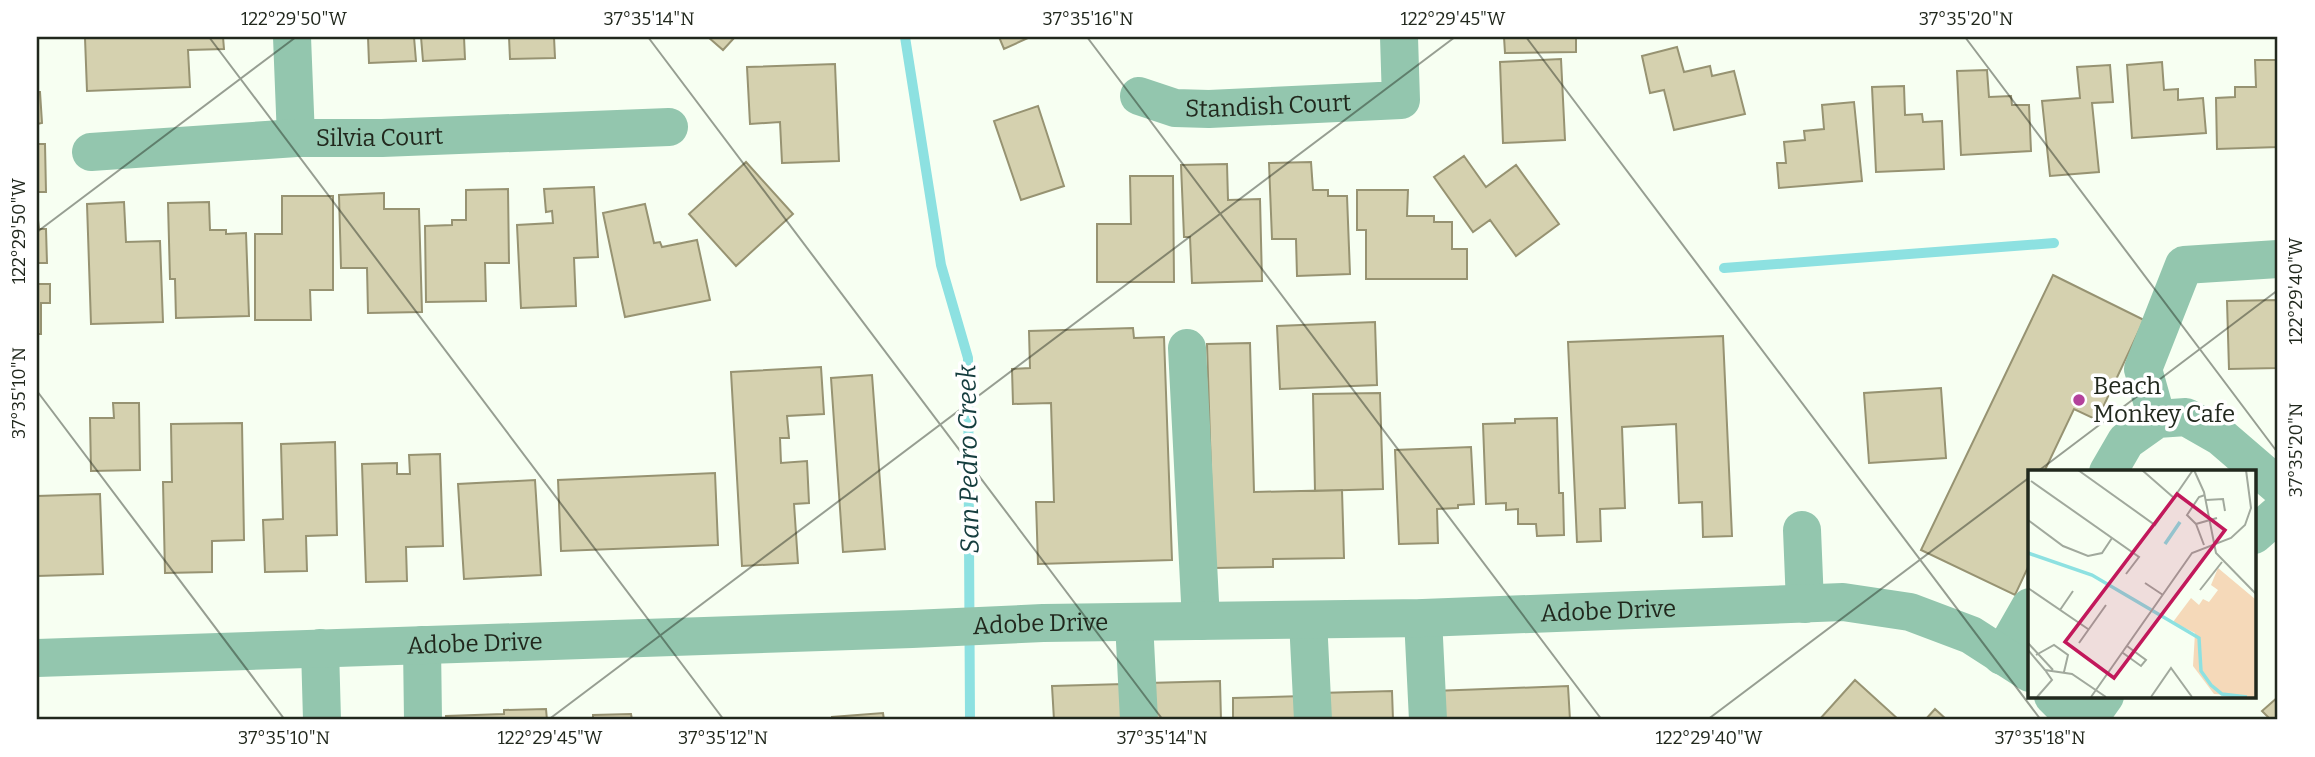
<svg xmlns="http://www.w3.org/2000/svg" width="2315" height="757" font-family="Bitter,serif">
<rect width="100%" height="100%" fill="#f7fff2"/>
<g fill="none" stroke-linecap="round" stroke-linejoin="round">
<path stroke="#8de1e1" stroke-width="10" d="M905,37l36,228 27,93 2,362
M1724,268l330,-25"/>
</g>
<path fill="#d5d1af" stroke="#979372" stroke-width="2" d="M223,37l1,12 -36,1 2,37 -103,4 -2,-53z
M368,37h46l2,24 -47,2z
M421,37h43l1,22 -42,2z
M509,37h45l1,21 -45,1z
M708,37h27l-12,13z
M999,37h31l-26,12z
M1504,37h72v15l-71,1z
M1677,47l7,25 26,-6 2,10 22,-5 11,43 -71,16 -10,-40 -14,3 -8,-37z
M1561,59l4,81 -62,3 -3,-81z
M2255,60h23v87l-61,2 -1,-51 19,-1v-10h21z
M2162,62l2,28 14,-1v11l25,-2 3,35 -74,5 -5,-73z
M835,64l4,97 -57,2 -2,-41 -30,2 -3,-57z
M2110,65l3,37 -21,1 7,69 -49,4 -8,-75 38,-3 -3,-31z
M1987,70l2,27 22,-1 1,9h17l2,46 -70,4 -4,-84z
M1904,86l1,29 17,-1 1,8 19,-1 2,48 -68,3 -4,-85z
M37,92h3l2,31 -5,1z
M1854,102l8,79 -83,7 -2,-25h9l-2,-21 21,-2 -1,-9 20,-2 -2,-24z
M1038,106l26,80 -43,14 -27,-79z
M37,144h8l1,48h-9z
M1464,156l22,31 30,-22 43,59 -43,32 -26,-36 -17,12 -39,-55z
M746,162l47,52 -57,52 -47,-52z
M1311,162l2,28h15v6h19l3,78 -53,2 -1,-37h-24l-3,-76z
M1227,164l1,36 32,-1 2,82 -70,2 -2,-46h-6l-3,-72z
M1130,176h43l1,106h-77v-58h34z
M594,187l4,70 -24,1 2,48 -55,2 -4,-83 36,-2 -1,-12 -6,1 -2,-23z
M508,189l1,74h-24l1,38 -60,1 -1,-76 27,-1v-5h14v-30z
M1357,190h51l-1,26h27v6h18v27h15v30h-101v-49h-9z
M384,193v16h35l3,103 -54,1 -1,-45h-26l-2,-73z
M282,196h51v94h-23l1,30h-56v-86h27z
M124,202l2,40 34,-1 3,81 -72,2 -4,-120z
M209,202l1,28h16v4l20,-1 3,83 -73,2 -1,-39h-5l-2,-76z
M645,204l9,39 6,-1 2,5 35,-7 13,60 -85,17 -22,-104z
M37,211l2,18h7l1,34h-10z
M2053,275l91,45 -47,100 -23,-11 -30,63h-14v91l-15,32 -94,-45z
M37,284h13v19h-9v31h-4z
M2278,300v68l-49,1 -2,-68z
M1375,322l2,63 -97,4 -3,-63z
M1133,328l1,10 30,-1 8,223 -134,4 -2,-62h18l-3,-99 -38,1 -1,-35 18,-1 -1,-37z
M1723,336l9,200 -29,1 -1,-35 -23,1 -3,-79 -54,3 3,81 -25,1 1,32 -24,1 -9,-200z
M1250,343l4,149 88,-2 2,68 -71,1v8l-59,1 -7,-224z
M821,367l3,47 -37,2 2,22h-9l1,25 26,-2 2,42 -15,1 4,59 -56,3 -11,-194z
M872,375l13,174 -42,3 -12,-174z
M1941,388l5,70 -77,5 -5,-70z
M1380,393l3,96 -68,2 -2,-97z
M113,403h26l1,67 -49,1 -1,-53h24z
M1557,418l2,75h4l1,42 -27,1 -1,-12h-18v-15l-12,1v-7l-20,1 -3,-80 32,-1v-4z
M242,423l2,117 -32,1v31l-47,1 -2,-91h9l-1,-58z
M335,442l2,93 -31,1 1,35 -42,1 -2,-52 20,-1 -2,-75z
M1471,447l3,57 -16,1v3l-21,1 1,34 -39,1 -4,-94z
M440,454l3,92 -37,1 1,34 -41,1 -4,-118 35,-1v11h13l-1,-19z
M715,473l3,72 -157,6 -3,-71z
M535,480l6,95 -77,4 -6,-95z
M100,494l3,80 -66,2v-80z
M1855,680l44,40h-80z
M1220,681l1,39h-72l-1,-37z
M1124,684l2,36h-72l-2,-34z
M1568,686l2,34h-136l-1,-29z
M1392,691l1,29h-73l-1,-27z
M1303,696l1,24h-71v-22z
M2278,697v23h-7l-9,-9z
M546,709l1,11h-101v-4l58,-2v-4z
M1935,709l12,11h-22z
M883,713l1,7h-52v-3z
M631,714l1,6h-39v-5z"/>
<g fill="none" stroke-linecap="round" stroke-linejoin="round">
<g stroke="#93c6ae" stroke-width="38">
<path d="M292,37l4,101"/>
<path id="s1" d="M1139,96l36,12 34,1 192,-9 -2,-63"/>
<path id="s2" d="M91,152l205,-14h86l287,-11"/>
<path d="M1187,348l14,273"/>
<path d="M2157,419l-14,-50 41,-104 94,-6"/>
<path d="M2108,472l18,-31 31,-22 29,-2 35,20 57,49"/>
<path d="M1802,530l3,74"/>
<path d="M2254,535l24,-21"/>
<path d="M1423,618l5,102"/>
<path d="M1308,620l5,100"/>
<path d="M1134,622l5,98"/>
<path d="M422,645l1,75"/>
<path d="M320,648l2,72"/>
<path d="M2002,656l28,-49"/>
<path id="s3" d="M37,658l875,-29 131,-6 380,-5 420,-16 67,10 61,23 59,38"/>
<path d="M2053,696l24,24"/>
<path d="M2088,720l17,-24"/>
</g>
</g>
<path fill="none" stroke="#21281d" stroke-width="2" stroke-opacity="0.45" d="M209,37l515,683M648,37l515,683M1087,37l515,683M1526,37l515,683M1965,37l313,416M37,232l259,-195M37,391l248,329M2037,472l241,-182M548,720l907,-683M1707,720l323,-243"/>
<circle fill="#b3419b" stroke="#fff" stroke-width="2.5" cx="2079" cy="400" r="7"/>
<g text-anchor="middle" stroke-width="7" stroke-linejoin="round" paint-order="stroke">
<g font-size="24" fill="#21281d" stroke="#fff">
<text dy="8" stroke="none"><textPath href="#s1" startOffset="131">Standish Court</textPath></text>
<text dy="8" stroke="none"><textPath href="#s2" startOffset="289">Silvia Court</textPath></text>
<text dy="8" stroke="none"><textPath href="#s3" startOffset="1572">Adobe Drive</textPath></text>
<text dy="8" stroke="none"><textPath href="#s3" startOffset="1004">Adobe Drive</textPath></text>
<text dy="8" stroke="none"><textPath href="#s3" startOffset="438">Adobe Drive</textPath></text>
</g>
<g font-size="24" fill="#21281d" stroke="#fff" text-anchor="start">
<text x="2093" y="394">Beach<tspan x="2093" dy="28">Monkey Cafe</tspan></text>
</g>
<g font-size="26" font-style="italic" fill="#153d3e" stroke="#fff">
<text transform="translate(968 459) rotate(-91)" y="9">San Pedro Creek</text>
</g>
</g>
<g transform="translate(2028 470)">
<rect width="228" height="228" fill="#f7fff2"/>
<path d="M190,98l37,31v98l-41,-3 -21,-28 2,-33 -22,-11 18,-24 8,7 4,-6 6,3 9,-12 -7,-5z" fill="#f5d9b9"/>
<path fill="none" stroke="#8de1e1" stroke-width="3.5" d="M137,74l15,-22M0,83l64,22 107,63 2,33 10,14 11,9 25,3"/>
<path fill="none" stroke="#a1a99d" stroke-width="2" d="M50,0l77,55 38,-55M114,0l32,28M166,0l10,22 12,61 40,41M3,11l108,76 -13,17M178,30l17,-1 2,12M0,50l35,26 25,10 14,-3 10,-15M168,54l-9,-9 12,-18 6,-2M176,75l-8,-21 21,-6M117,113l18,12M0,118l60,41M172,120l22,-28M32,140l13,-19M0,173l25,27M51,173l27,-38M0,180l17,20 27,4 34,23M95,183l18,13 5,-6 -19,-14M8,185l18,-10 14,10 -4,17M9,227l15,-17 -7,-10M63,227l101,-144 39,-15 14,-13 6,-17 -5,-38M123,227l20,-29 21,29"/>
<path fill="#c2185b" fill-opacity="0.15" stroke="#c2185b" stroke-width="3.5" d="M149,24l48,36 -111,148 -49,-36z"/>
<rect width="228" height="228" fill="none" stroke="#21281d" stroke-width="3.5"/>
</g>
<rect width="2315" height="757" fill="none" stroke="#ffffff" stroke-width="77"/>
<rect x="38" y="38" width="2238" height="680" fill="none" stroke="#21281d" stroke-width="2.5"/>
<g font-size="18" text-anchor="middle" fill="#21281d">
<text x="294" y="25">122°29'50"W</text>
<text x="649" y="25">37°35'14"N</text>
<text x="1088" y="25">37°35'16"N</text>
<text x="1453" y="25">122°29'45"W</text>
<text x="1966" y="25">37°35'20"N</text>
<text transform="translate(19 231) rotate(-90)" y="6">122°29'50"W</text>
<text transform="translate(2296 291) rotate(-90)" y="6">122°29'40"W</text>
<text transform="translate(19 393) rotate(-90)" y="6">37°35'10"N</text>
<text transform="translate(2296 450) rotate(-90)" y="6">37°35'20"N</text>
<text x="284" y="744">37°35'10"N</text>
<text x="550" y="744">122°29'45"W</text>
<text x="723" y="744">37°35'12"N</text>
<text x="1162" y="744">37°35'14"N</text>
<text x="1709" y="744">122°29'40"W</text>
<text x="2040" y="744">37°35'18"N</text>
</g>
</svg>
